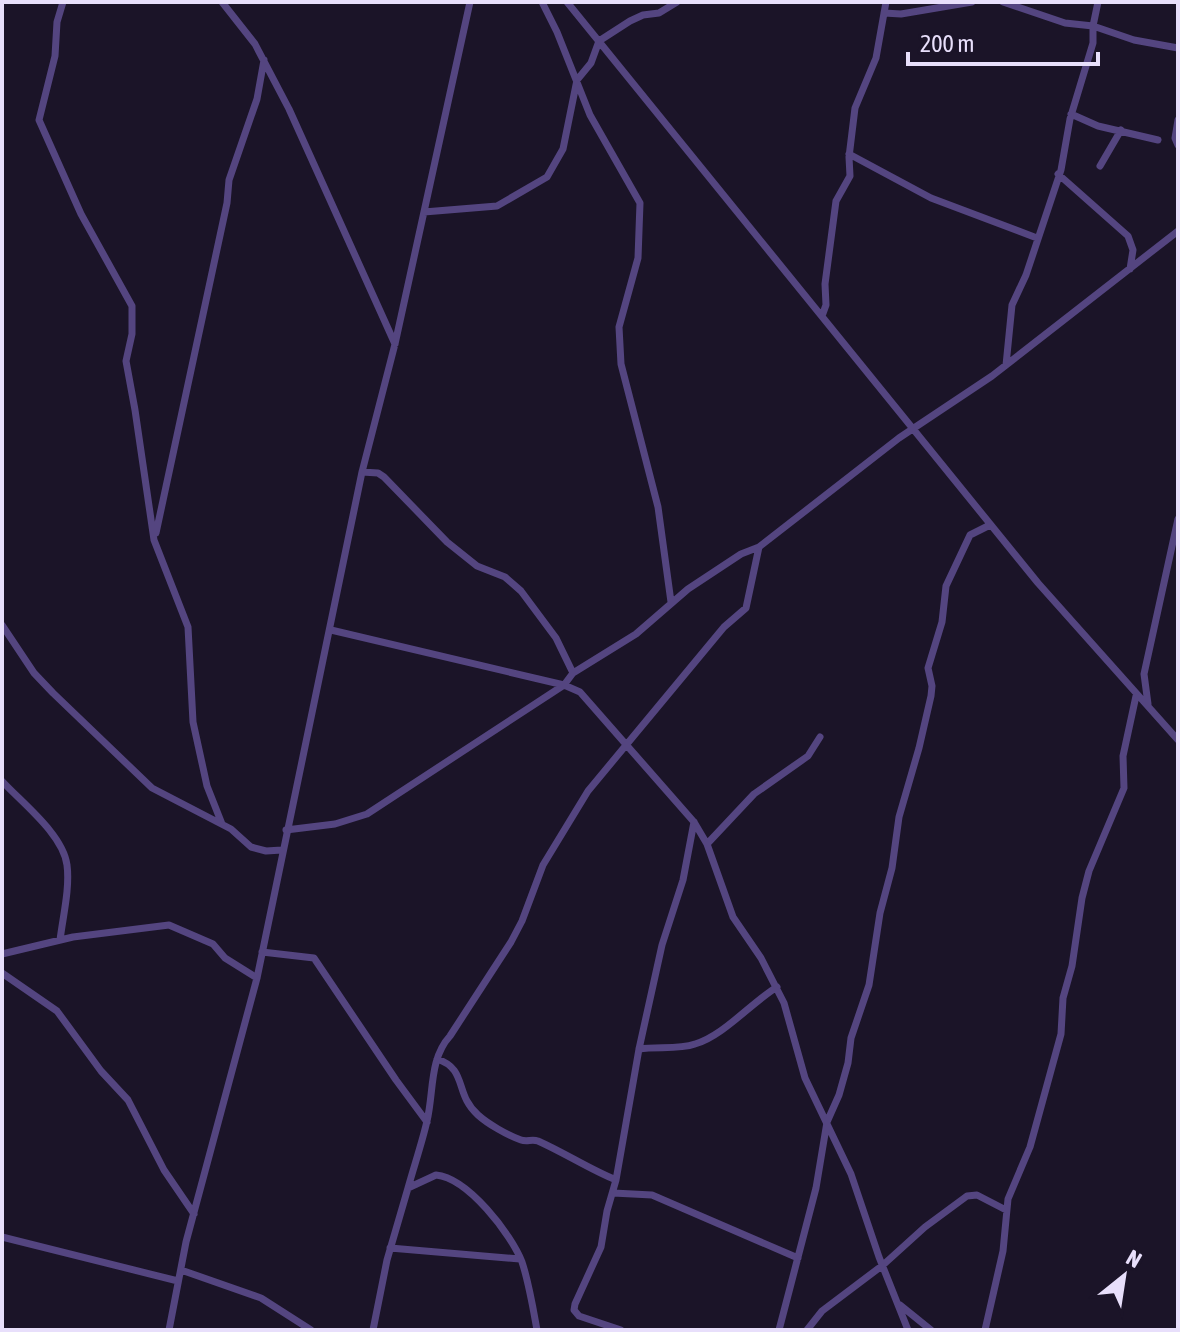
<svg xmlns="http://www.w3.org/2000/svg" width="1180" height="1332" font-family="'Asap Condensed',sans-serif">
<rect width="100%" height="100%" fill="#1b1428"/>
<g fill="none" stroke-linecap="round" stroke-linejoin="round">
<path stroke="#544580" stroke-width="7" d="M63,2l-6,20 -2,34 -16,64 42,94 51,92v28l-6,27 9,49 19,130 34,87 5,95 14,64 15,38
M222,2l33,42 34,65 106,235
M542,2l15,30 33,83 50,88 -2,55 -19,69 2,37 37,143 13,95
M567,2l471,581 140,157
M1003,2l62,21 28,3 41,14 44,8
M884,13l17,1 71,-12
M1071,114l27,12 60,14
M1178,120l-3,18 3,7
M849,154l82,44 106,40
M1100,166l21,-36
M1058,174l70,62 5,14 -3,19
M424,212l73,-6 50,-29 16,-28 14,-69 14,-17 8,-22 31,-20 13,-6 16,-2 18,-11
M822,316l4,-11 -1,-21 11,-83 14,-25 -1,-19 6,-49 21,-50 10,-56
M1006,365l6,-60 14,-30 35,-105 9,-51 23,-76v-17l5,-24
M362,472l16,1 6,4 63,65 30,24 28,11 16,14 35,47 17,35
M156,533l71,-330 2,-23 28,-81 7,-39
M2,625l32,48 19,20 99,95 79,41 20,18 15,4 16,-1
M331,630l233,55 16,7 114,130 13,22 26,73 28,41 23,45 21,75 46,96 28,83 29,73
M1148,704l-4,-30 34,-155
M2,781c19,21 61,53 65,84 3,23 -4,51 -7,75
M286,830l49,-6 32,-10 197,-129 9,-12 63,-39 52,-45 53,-35 18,-7 140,-109 93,-62 186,-145
M707,844l47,-50 54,-38 12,-19
M262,952l52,6 82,122 31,42
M2,954l71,-17 96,-12 44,19 12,14 32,20
M2,973l55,38 44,60 27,29 36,70 30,44
M639,1049c18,-3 39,1 56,-5 28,-8 56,-41 82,-57
M437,1059c31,10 17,35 41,56 10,9 29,20 43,25 6,2 11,-1 17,1 27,12 51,28 78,39
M408,1188c6,-22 14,-45 19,-67 7,-29 2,-62 23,-85l61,-94 11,-21 21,-56 45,-74 136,-164 22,-19 13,-61
M613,1193l39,2 146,63
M2,1237l176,44
M390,1248l130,11
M181,1270l80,28 50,32
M900,1305l31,25
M169,1330l17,-88 71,-264 105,-506 33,-128 75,-342
M373,1330l14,-70 21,-72 28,-13c32,3 75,59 86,87 7,21 11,46 15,68
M621,1330l-42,-14 -5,-6 1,-6 26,-57 6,-36 9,-31 23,-131 23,-104 21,-65 11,-58
M779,1330l37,-142 11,-66 12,-27 9,-32 3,-25 18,-53 11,-72 12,-45 7,-51 20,-69 12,-52 1,-10 -4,-18 14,-46 4,-36 24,-51 20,-10
M807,1330l15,-19 61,-46 42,-38 42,-31 10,-1 29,15
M985,1330l18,-79 5,-52 22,-52 31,-113 2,-36 9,-32 10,-68 7,-27 35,-83 -1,-32 13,-60"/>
</g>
<rect width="1180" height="1332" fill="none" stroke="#e8dffb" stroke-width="8"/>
<g transform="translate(1124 1276) rotate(30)" stroke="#1b1428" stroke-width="6" paint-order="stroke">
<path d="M0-6L14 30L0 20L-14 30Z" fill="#e8dffb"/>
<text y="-12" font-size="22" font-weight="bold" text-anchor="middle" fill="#e8dffb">N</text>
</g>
<path d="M908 52v12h190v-12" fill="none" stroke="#e8dffb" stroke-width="4"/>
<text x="920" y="52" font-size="24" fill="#e8dffb" stroke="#1b1428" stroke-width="6" paint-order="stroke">200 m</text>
</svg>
